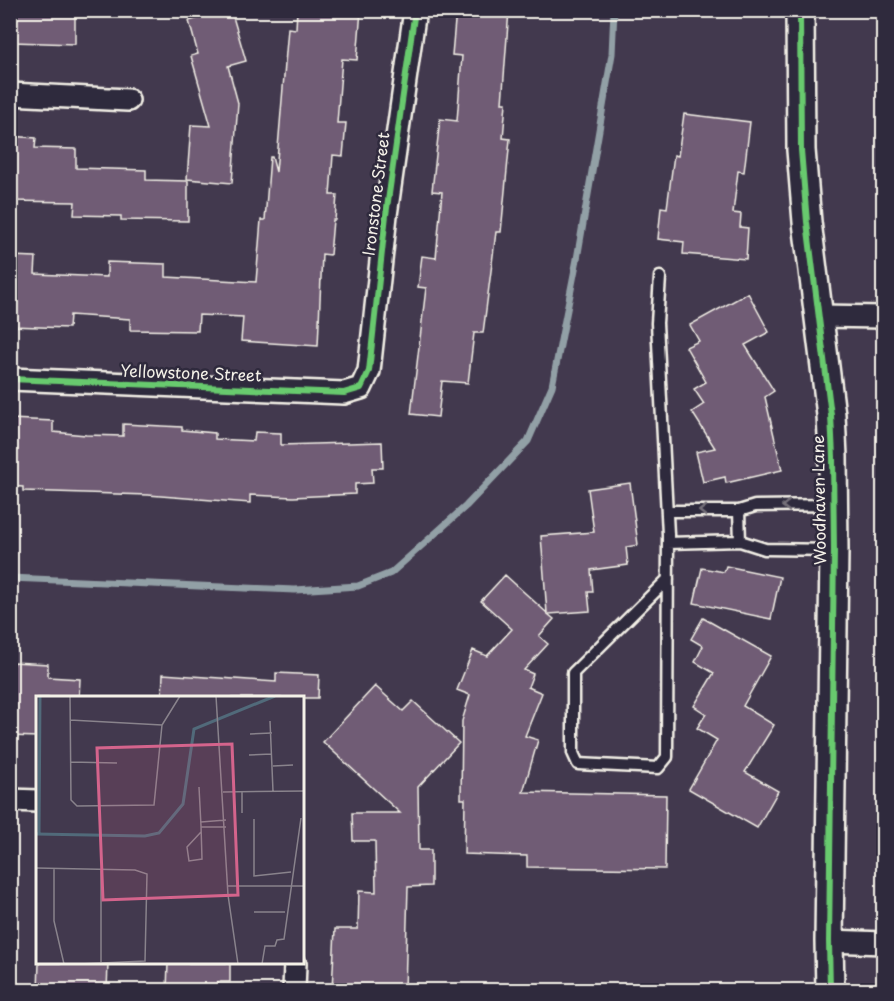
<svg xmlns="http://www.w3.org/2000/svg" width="894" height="1001" font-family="'Playpen Sans',sans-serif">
<rect width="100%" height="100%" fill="#42394e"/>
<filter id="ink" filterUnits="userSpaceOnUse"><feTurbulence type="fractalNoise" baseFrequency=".0167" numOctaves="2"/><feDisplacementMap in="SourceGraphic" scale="12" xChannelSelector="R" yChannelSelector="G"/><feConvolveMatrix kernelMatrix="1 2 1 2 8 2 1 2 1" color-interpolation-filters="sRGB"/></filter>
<g filter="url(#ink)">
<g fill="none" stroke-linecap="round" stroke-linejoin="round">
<path stroke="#92a0a6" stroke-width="7" d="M10,578l285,12 63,-4 33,-13 75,-67 62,-65 24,-55 25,-127 35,-205 2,-44"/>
</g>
<path fill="#705c74" stroke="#f4f1e8" stroke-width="1.5" d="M10,10h65v34l-62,-2v-9h-3z
M227,10h4l15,51 -18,5 10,37 -6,80 -45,-4 4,-54 20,1 -20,-70 7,-2 -9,-33z
M297,10h64l-4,50 -15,-1 -5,64h9l-3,33 -10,-1 -3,40h7l-2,25h-2l-3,35 -8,-1 -4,92 -77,-5 2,-24 -44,-2 -1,16 -68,-1v-11l-60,-4 -1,13 -59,-2v-70l26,1 -1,17 72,3v-15l59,2v13l90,5 5,-62h4l5,-63h2l4,15 12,-144 8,1z
M456,10h53l-7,93h4l-3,35 7,1 -9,93h-5l-13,101h-9l-6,50 -26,-2 -4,36 -27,-3 15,-126 -8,-1 4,-31 14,2 6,-66 -10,-1 8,-72 17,2 5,-65 -10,-1z
M684,114l66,8 -6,50 -6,-1 -5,42 8,1 -1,13 8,1 -2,31 -63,-5 1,-12 -26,-3 3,-32 6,1 7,-53 4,1z
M10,136l26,2 -1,10 41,1v19l70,2v10l42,1v40l-67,-1v-4l-47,-1 1,-13 -65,-1z
M748,293l21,39 -24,13 29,46 -9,6 17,73 -56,13 -1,-6 -22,5 -7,-30 19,-4 -23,-36 12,-8 -10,-15 12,-7 -20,-35 13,-6 -9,-16z
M10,419l43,2v11l33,3 37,1v-12l59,3v3l33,3v6l39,2 1,-9 26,1v12l101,-3 1,26h-11l1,15 -18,1v10l-62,3 -43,-2v8l-102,-8 -125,-4v-4l-13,-1z
M630,483l8,62 -12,2 2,18 -37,5 2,22h-5l2,19 -42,3 6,5 -15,17 9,8 -24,26 9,4 -5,13 14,6 -17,43 13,4 -15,52 143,3 -1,74 -138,-2v-11l-63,-2 1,-55h-4l1,-78 8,-26 -13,-5 16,-40 14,6 25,-27 -31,-28 24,-26 42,38 -6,-77 53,-4 -6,-43z
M726,566l54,11 -9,42 -77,-16 8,-35 22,4z
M703,618l68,38 -28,50 31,19 -29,47 33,19 -21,37 -68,-39 28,-49 -20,-12 9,-14 -12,-8 20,-33 -19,-11 8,-16 -12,-7z
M13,662l35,2v13l32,2 -1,19h-41v39l-28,-1z
M276,673l43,2 -1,23h-156l1,-24 113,8z
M375,686l28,25 10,-10 46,42 -41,44 1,63h12v36l-23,1 -3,103h-73l3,-61h23l1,-38 17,1 -1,-51h-22l-1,-28h48l-77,-71z
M39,963h69l-1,27h-69z
M168,963h62v19h-12v8h-51z"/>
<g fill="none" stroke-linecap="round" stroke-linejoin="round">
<g stroke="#f4f1e8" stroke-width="15">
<path id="service" d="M660,277l-3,46 11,211 -1,223 -9,11 -80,-4 -5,-11v-80l95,-94
M667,511h72l16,-5 79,-1
M739,511l1,30
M668,543l72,-2 25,8 69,1"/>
</g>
<g stroke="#f4f1e8" stroke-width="26">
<path id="minor" d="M10,94l118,6
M819,316l65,1
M10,379l334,14 17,-5 8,-17 17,-156 29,-205
M10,800l28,1
M829,941l55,2
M294,990l1,-26"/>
</g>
<g stroke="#f4f1e8" stroke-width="32">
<path id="tertiary" d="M800,10l1,140 6,72 24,193 2,42 1,93 -5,391 1,49"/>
</g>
<use href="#service" stroke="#2f2a3d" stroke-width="10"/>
<use href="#minor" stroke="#2f2a3d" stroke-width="21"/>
<use href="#tertiary" stroke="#2f2a3d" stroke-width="27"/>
<g stroke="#2f2a3d" stroke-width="10">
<path id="cycleway" d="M800,10l1,140 6,72 24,193 2,42 1,93 -5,391 1,49
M10,379l334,14 17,-5 8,-17 17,-156 29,-205"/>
</g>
<use href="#cycleway" stroke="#67ca6e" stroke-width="6"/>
</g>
<defs><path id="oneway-chevron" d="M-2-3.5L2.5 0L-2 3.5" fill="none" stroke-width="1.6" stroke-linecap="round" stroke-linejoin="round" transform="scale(1.5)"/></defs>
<g stroke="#747079">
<use href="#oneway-chevron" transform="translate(786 506) rotate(179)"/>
<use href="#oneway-chevron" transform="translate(703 511) rotate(180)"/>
</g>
</g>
<g text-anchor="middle" stroke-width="5" stroke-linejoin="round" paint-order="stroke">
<g font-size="16" fill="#f4f1e8" stroke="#2f2a3d">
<text transform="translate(376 194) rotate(-83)" y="6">Ironstone Street</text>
<text transform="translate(191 373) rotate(2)" y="6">Yellowstone Street</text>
<text transform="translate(819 500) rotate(-91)" y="6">Woodhaven Lane</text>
</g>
</g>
<g transform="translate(36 696)">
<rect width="268" height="268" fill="#42394e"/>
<path fill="none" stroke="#516a7a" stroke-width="3" d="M3,137l1,-137M0,138l109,2 14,-3 24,-29 11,-75 81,-33"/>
<path fill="none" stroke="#89838c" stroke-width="1.5" d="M34,0l1,104 6,6 77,-1 8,-80 18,-29M180,0l12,199 10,69M34,24l92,5M234,25l3,70M214,38l22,-1M213,59l23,-1M34,66l47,1M237,70l20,-1M163,91l2,39 1,33 -13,2 -2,-14 14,-15M206,95v22M187,96l82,-1M218,123v57l37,-4M165,126l25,-2M165,131h25M0,172l99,2 12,4 -2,87 -66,3M18,173v52l10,43M65,173v93M191,190h78M218,216h31M226,268l3,-18h10l2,-6 7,-1 17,-121"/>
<path fill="#d4648c" fill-opacity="0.15" stroke="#d4648c" stroke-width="3" d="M196,48l6,151 -135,5 -6,-152z"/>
<rect width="268" height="268" fill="none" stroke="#f4f1e8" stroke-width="3"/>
</g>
<rect width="894" height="1001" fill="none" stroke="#2f2a3d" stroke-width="36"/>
<rect x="18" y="18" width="858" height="965" fill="none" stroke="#f4f1e8" stroke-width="2" filter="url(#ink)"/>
</svg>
